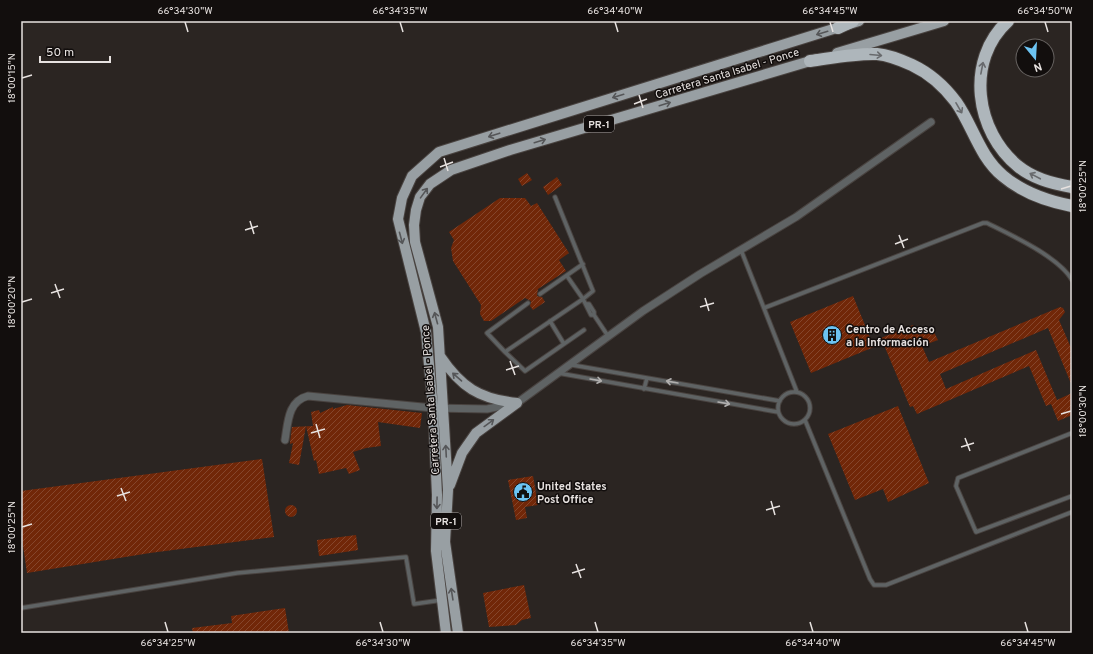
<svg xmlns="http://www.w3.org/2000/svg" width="1093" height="654" font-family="Overpass,sans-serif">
<defs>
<pattern id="building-hatch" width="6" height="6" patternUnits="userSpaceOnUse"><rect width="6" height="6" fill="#712708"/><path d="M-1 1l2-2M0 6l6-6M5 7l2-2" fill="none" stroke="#85462c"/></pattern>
</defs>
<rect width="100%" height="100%" fill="#2b2522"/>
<path fill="url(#building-hatch)" d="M527,173l5,7 -10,6 -4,-7z
M557,177l5,8 -14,10 -5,-8z
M500,198h25l6,8 6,-3 32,50 -10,7 7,11 -28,18 -1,7 5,1 3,5 -12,8 -3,-4 1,-5 -6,-3 -34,23h-7l-4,-7 1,-9 -28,-44 -2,-13 3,-8 -5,-8z
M853,296l21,51 -63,26 -21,-51z
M1060,307l3,1 2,4 -6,8 13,30v36l-24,-58 -108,46 6,15 90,-39 21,50 15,-7v22l-14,6 -7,-17 -5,2 -17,-40 -112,48 -4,-8 -3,1 -29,-69 32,-13 4,9 15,-6 6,12 -16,6 7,16z
M347,405l75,8 -2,15 -42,-6 3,24 -15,2 -13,4 7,18 -11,4 -3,-6 -27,6 -3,-14 -2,1 -8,-35 -7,39 -10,-2 4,-20 -3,1v-2l2,-15 21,-1 -2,-14 8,-2 1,3 13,-6v2z
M898,406l31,77 -41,19 -5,-13 -28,11 -27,-66z
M262,459l12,78 -124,16 -123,20 -6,-41v-41z
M533,476l5,29 -13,2 2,11 -11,2 -8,-40z
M285 511a6 6 0 1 1 12 0a6 6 0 1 1-12 0Z
M356,535l2,15 -39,6 -2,-16z
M524,585l7,33 -9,2 -6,5 -27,2 -6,-34z
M285,608l4,25h-96l-1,-5 40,-5 -1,-7z"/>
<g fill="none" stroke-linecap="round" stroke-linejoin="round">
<g stroke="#494340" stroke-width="5.5">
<path id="lane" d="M555,197l38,94 -10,8 -16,-23
M741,250l56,142
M540,294l43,-30
M586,304h3l5,8v3l14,21
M764,308l219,-85h4c24,12 72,34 85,57
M550,321l14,23
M584,330l-59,41 -20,-19 78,-53 8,16h3
M505,352l-18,-19 41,-30
M572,365l208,36
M558,373l220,39
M644,389l3,-11
M778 408a16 16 0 1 1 32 0a16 16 0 1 1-32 0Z
M805,420l65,159 4,6h12l186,-73
M1072,433l-114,45 -2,8 20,46 96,-36
M21,608l216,-35 169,-16 8,47 28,-4"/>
</g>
<g stroke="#494340" stroke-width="9">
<path id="street" d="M285,440c3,-18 3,-39 23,-44l125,12 54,1 30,-6 126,-92 57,-37 96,-57 135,-95"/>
</g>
<g stroke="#494340" stroke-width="12">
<path id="primary" d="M837,53l107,-32
M440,356c21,31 39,43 77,47
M450,485l12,-32 14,-20 41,-30
M446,633l-10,-82 1,-56 -4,-87 -7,-76 -28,-113 4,-21 10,-22 27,-24 420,-131
M458,633l-13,-91 3,-52 -10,-163 -23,-85 -1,-17 2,-15 4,-13 10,-13 21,-14 59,-20 307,-91"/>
</g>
<g stroke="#494340" stroke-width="14">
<path id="highway" d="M1008,21c-43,39 -33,111 11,146 15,12 34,17 53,20
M838,28l15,-7
M810,61c22,-3 45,-8 67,-7 11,1 24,6 35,11 17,8 32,21 44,37 17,24 23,54 47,74 20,17 43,25 69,30"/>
</g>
<use href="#lane" stroke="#5f6364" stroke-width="3.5"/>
<use href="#street" stroke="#5f6364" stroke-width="7"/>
<use href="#primary" stroke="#989fa3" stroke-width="10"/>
<use href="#highway" stroke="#aeb6bb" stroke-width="12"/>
</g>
<defs><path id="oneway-shaft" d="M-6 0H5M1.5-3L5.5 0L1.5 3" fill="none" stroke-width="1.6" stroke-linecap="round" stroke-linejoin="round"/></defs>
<g stroke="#555658">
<use href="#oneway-shaft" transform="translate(822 33) rotate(163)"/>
<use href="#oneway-shaft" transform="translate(618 96) rotate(163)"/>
<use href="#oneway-shaft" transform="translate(665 104) rotate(-17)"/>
<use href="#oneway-shaft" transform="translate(494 135) rotate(162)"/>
<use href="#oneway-shaft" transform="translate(540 141) rotate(-17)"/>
<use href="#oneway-shaft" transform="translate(424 193) rotate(-54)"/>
<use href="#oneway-shaft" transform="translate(401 238) rotate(75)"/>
<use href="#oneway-shaft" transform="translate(436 318) rotate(-105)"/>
<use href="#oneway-shaft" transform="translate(457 377) rotate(-139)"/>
<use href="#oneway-shaft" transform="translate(489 423) rotate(-36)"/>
<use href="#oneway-shaft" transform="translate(446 451) rotate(-93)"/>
<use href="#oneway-shaft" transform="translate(437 503) rotate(91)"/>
<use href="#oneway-shaft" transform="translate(452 594) rotate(-99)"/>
</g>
<g stroke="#686a6d">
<use href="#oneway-shaft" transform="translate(876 55) rotate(5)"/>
<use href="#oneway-shaft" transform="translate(982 68) rotate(-79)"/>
<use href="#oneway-shaft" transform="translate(959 108) rotate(60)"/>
<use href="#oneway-shaft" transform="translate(1035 176) rotate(-152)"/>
</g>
<g stroke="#b1afae">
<use href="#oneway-shaft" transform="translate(596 380) rotate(10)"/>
<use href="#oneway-shaft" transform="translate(672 382) rotate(-170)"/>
<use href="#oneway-shaft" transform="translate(724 403) rotate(10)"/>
</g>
<path fill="none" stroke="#e7e2e0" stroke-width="1.5" d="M185,22l3,10M400,22l3,10M615,22l3,10M830,22l3,10M1045,22l3,10M22,78l10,-3M639,95l4,13M634,104l13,-5M444,158l4,13M440,167l13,-5M1061,189l10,-3M250,221l4,13M245,230l13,-4M899,235l5,13M895,244l13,-5M55,284l5,14M51,293l13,-4M705,298l4,13M22,302l10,-3M700,307l14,-4M510,361l5,14M506,370l13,-4M1061,414l10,-3M316,424l4,14M311,433l14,-4M965,438l5,13M961,447l13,-4M121,488l5,13M117,496l13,-4M771,501l4,14M766,510l14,-4M22,527l10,-3M576,564l5,14M572,573l13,-4M165,622l3,10M380,622l3,10M595,622l3,10M810,622l3,10M1025,622l3,10"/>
<defs>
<g id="building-disc" transform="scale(1)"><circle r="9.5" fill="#6cc3f2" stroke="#120e0d"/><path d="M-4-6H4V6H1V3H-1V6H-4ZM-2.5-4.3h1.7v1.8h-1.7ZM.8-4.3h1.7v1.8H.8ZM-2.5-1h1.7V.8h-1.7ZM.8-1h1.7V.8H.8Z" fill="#111"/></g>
<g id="civic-disc" transform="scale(1)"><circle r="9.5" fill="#6cc3f2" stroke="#120e0d"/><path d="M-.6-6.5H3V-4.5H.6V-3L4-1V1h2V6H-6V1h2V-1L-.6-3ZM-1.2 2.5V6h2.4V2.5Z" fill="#111"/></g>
</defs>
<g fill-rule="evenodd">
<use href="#building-disc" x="832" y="335"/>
<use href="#civic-disc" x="523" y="492"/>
</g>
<g text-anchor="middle" stroke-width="3" stroke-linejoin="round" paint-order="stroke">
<g fill="#120e0d" stroke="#a7a2a1" stroke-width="1">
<rect x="584" y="116" width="30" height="16" rx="3"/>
<rect x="431" y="513" width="30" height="16" rx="3"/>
</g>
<g font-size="10" font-weight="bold" fill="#e7e2e0">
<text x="599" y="128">PR-1</text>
<text x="446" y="525">PR-1</text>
</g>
<g font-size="11" fill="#e7e2e0" stroke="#120e0d">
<text transform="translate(727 73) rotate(-17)" y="4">Carretera Santa Isabel - Ponce</text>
<text transform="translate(430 400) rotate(-94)" y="4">Carretera Santa Isabel - Ponce</text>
</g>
<g font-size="11" font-weight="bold" fill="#e7e2e0" stroke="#120e0d" text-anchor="start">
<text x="846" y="333">Centro de Acceso<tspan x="846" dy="13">a la Información</tspan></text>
<text x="537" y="490">United States<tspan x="537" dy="13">Post Office</tspan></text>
</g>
</g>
<rect width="1093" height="654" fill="none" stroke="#120e0d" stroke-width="44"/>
<g transform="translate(1035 58) rotate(162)"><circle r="19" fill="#120e0d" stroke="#676361"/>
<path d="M0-3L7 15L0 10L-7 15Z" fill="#6cc3f2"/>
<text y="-6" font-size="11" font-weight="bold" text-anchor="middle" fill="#e7e2e0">N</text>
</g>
<path d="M40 56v6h70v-6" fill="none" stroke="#e7e2e0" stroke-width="2"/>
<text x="46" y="56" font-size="12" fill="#e7e2e0" stroke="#120e0d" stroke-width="3" paint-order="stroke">50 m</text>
<rect x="22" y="22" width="1049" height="610" fill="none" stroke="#e7e2e0" stroke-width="1.5"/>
<g font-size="10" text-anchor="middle" fill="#e7e2e0">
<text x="185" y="14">66°34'30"W</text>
<text x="400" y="14">66°34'35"W</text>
<text x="615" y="14">66°34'40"W</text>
<text x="830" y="14">66°34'45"W</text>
<text x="1045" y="14">66°34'50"W</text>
<text transform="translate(11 78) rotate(-90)" y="4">18°00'15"N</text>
<text transform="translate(1082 186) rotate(-90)" y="4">18°00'25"N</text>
<text transform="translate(11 302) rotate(-90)" y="4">18°00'20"N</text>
<text transform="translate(1082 411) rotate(-90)" y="4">18°00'30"N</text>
<text transform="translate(11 527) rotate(-90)" y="4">18°00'25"N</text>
<text x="168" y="646">66°34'25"W</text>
<text x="383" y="646">66°34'30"W</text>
<text x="598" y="646">66°34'35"W</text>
<text x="813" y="646">66°34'40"W</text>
<text x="1028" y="646">66°34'45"W</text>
</g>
</svg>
